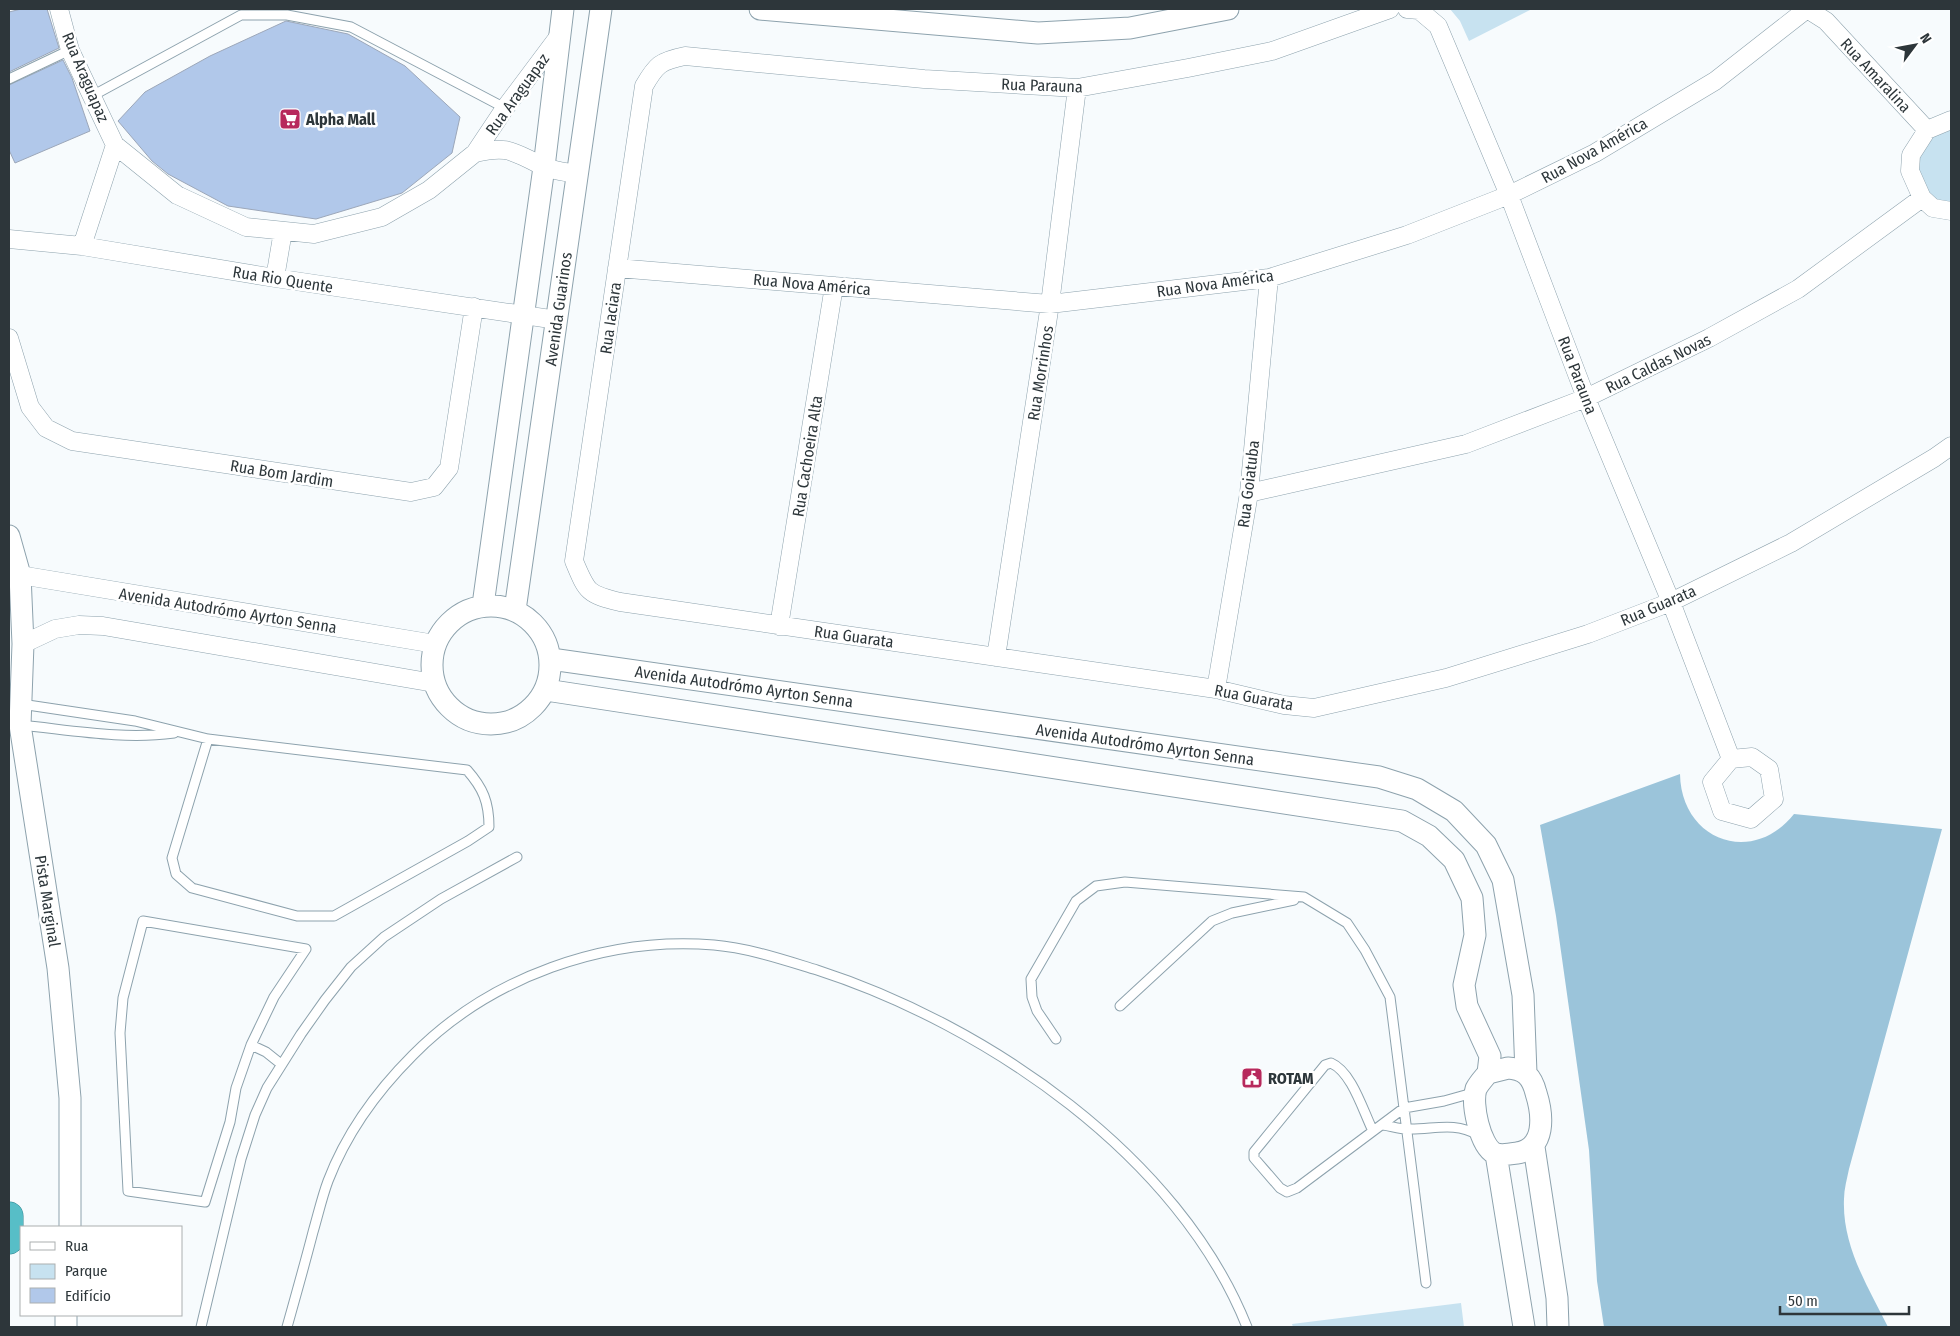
<svg xmlns="http://www.w3.org/2000/svg" width="1960" height="1336" font-family="'Fira Sans Condensed',sans-serif">
<rect width="100%" height="100%" fill="#f7fbfd"/>
<path fill="#c7e2f0" d="M1450,9h82l-63,32 -9,-20z
M1951,124v84l-25,-12 -11,-37 5,-13z
M1461,1303l3,24h-171l-1,-3z"/>
<path fill="#9bc4da" d="M1680,774c1,66 72,93 114,40l148,15 -93,340c-2,10 -5,20 -5,30 -2,47 24,88 44,128h-284l-7,-46 -8,-131 -33,-234 -16,-91z"/>
<path fill="#b1c8ea" stroke="#9ca7b9" d="M21,9h26l12,39 -50,24v-60z
M286,21l62,13 57,32 55,51 -8,36 -50,40 -86,26 -88,-13 -60,-32 -16,-13 -34,-40 27,-29 65,-36z
M63,60l9,18 18,53 -75,32 -6,-13v-65z"/>
<g fill="none" stroke-linecap="round" stroke-linejoin="round">
<g stroke="#8da2ad" stroke-width="11">
<path id="service" d="M9,79l61,-29
M92,96l149,-81h46l64,12 154,81
M21,704l114,17 73,18 259,31c16,18 22,32 22,57l-21,14 -134,75h-37l-105,-28 -16,-14 -4,-16 36,-119
M20,725c51,5 103,15 154,8
M143,921l163,28 -32,48 -23,48 -15,43 -6,34 -25,80 -77,-11 -8,-158 3,-35z
M1120,1006l92,-85 20,-8 62,-13
M1056,1039l-19,-28 -5,-14 -1,-18 45,-78 20,-15 29,-4 179,15 43,26 18,27 25,47 36,286
M251,1045l15,7 15,12
M1383,1125c8,1 16,4 24,4 26,1 46,-8 71,6
M1373,1131c-10,-20 -21,-59 -42,-68l-6,2 -71,87v6l26,30 7,4 10,-4 107,-80 40,-7 25,-7 4,-3
M201,1327l40,-168 14,-44 12,-27 34,-54 24,-34 26,-33 33,-30 57,-38 76,-42
M287,1327c9,-32 18,-64 26,-95 5,-17 9,-35 15,-51 18,-47 49,-90 85,-126 77,-78 192,-119 301,-110 35,3 70,15 103,25 170,55 362,186 430,357"/>
</g>
<g stroke="#8da2ad" stroke-width="19">
<path id="minor" d="M59,9l11,41 45,95 62,50 69,32 68,7 68,-17 47,-27 46,-37 30,-45 54,-72
M1390,9l-118,42 -84,17 -111,20 -153,-9 -239,-23c-25,5 -29,9 -41,30l-70,475c13,31 13,33 46,41l596,87 68,16 30,3 132,-30 142,-44 83,-32 120,-59 143,-85 17,-12
M1407,9l12,1 19,16 71,169 77,203 85,204 60,157
M1807,9l19,12 101,109
M1951,120l-24,10 -16,25 -1,16 12,27 11,10 18,3
M475,153c35,-8 37,-1 68,13 10,5 23,6 34,8
M9,239l73,7 193,32 282,42
M82,246l33,-101
M617,268l433,36 219,-26 138,-43 102,-40 86,-42 120,-72 92,-72
M275,278l8,-47
M9,338l21,69 16,21 26,13 339,51 23,-5 15,-19 25,-161
M1249,493l217,-49 120,-46 123,-60 89,-49 124,-91
M20,575l415,69
M779,626l55,-340
M23,644l32,-15 24,-4 24,1 331,57
M996,657l54,-353 27,-216
M1216,689l33,-196 20,-215
M1752,757l17,12 5,30 -23,20 -29,-8 -10,-29 19,-23z"/>
</g>
<g stroke="#8da2ad" stroke-width="23">
<path id="tertiary" d="M760,9l278,24 92,-5 98,-19
M9,536l11,39 3,69 -3,81 38,243 12,130v129
M483,605l61,-438 19,-158
M432 665a59 59 0 1 1 118 0a59 59 0 1 1-118 0Z
M515,610l86,-601
M551,659l828,118 38,12 37,22 32,34 17,35 20,115 3,78
M546,690l856,131 27,15 25,24 18,38 3,37 -11,50 3,21 23,50 -2,17
M1508,1068c17,1 24,9 28,25 7,22 10,56 -19,60 -6,1 -17,3 -23,0 -14,-8 -23,-49 -18,-64 3,-6 8,-11 12,-16z
M1534,1147l23,151 1,29
M1496,1154l28,173
M66,1327v-12"/>
</g>
<g stroke="#2d838d" stroke-width="29">
<path id="trunk" d="M9,1216v24"/>
</g>
<use href="#service" stroke="#fff" stroke-width="9"/>
<use href="#minor" stroke="#fff" stroke-width="18"/>
<use href="#tertiary" stroke="#fff" stroke-width="21"/>
<use href="#trunk" stroke="#57bec7" stroke-width="28"/>
</g>
<defs>
<g id="supermarket-square" transform="scale(1.125)"><rect x="-9" y="-9" width="18" height="18" rx="4" fill="#b7295c" stroke="#fff"/><path d="M-6-5.5h2.5l.6 2H6L4.5 2H-2.5L-4.4-4H-6ZM-1.5 3.2a1.3 1.3 0 1 0 .1 0ZM3 3.2a1.3 1.3 0 1 0 .1 0Z" fill="#fff"/></g>
<g id="civic-square" transform="scale(1.125)"><rect x="-9" y="-9" width="18" height="18" rx="4" fill="#b7295c" stroke="#fff"/><path d="M-.6-6.5H3V-4.5H.6V-3L4-1V1h2V6H-6V1h2V-1L-.6-3ZM-1.2 2.5V6h2.4V2.5Z" fill="#fff"/></g>
</defs>
<g fill-rule="evenodd">
<use href="#supermarket-square" x="290" y="119"/>
<use href="#civic-square" x="1252" y="1078"/>
</g>
<g text-anchor="middle" stroke-width="5" stroke-linejoin="round" paint-order="stroke">
<g font-size="16" fill="#2d363a" stroke="#fff">
<text transform="translate(1876 75) rotate(47)" y="6">Rua Amaralina</text>
<text transform="translate(86 77) rotate(67)" y="6">Rua Araguapaz</text>
<text transform="translate(1042 85) rotate(2)" y="6">Rua Parauna</text>
<text transform="translate(517 94) rotate(-54)" y="6">Rua Araguapaz</text>
<text transform="translate(1594 150) rotate(-29)" y="6">Rua Nova América</text>
<text transform="translate(283 279) rotate(9)" y="6">Rua Rio Quente</text>
<text transform="translate(1215 283) rotate(-8)" y="6">Rua Nova América</text>
<text transform="translate(812 284) rotate(5)" y="6">Rua Nova América</text>
<text transform="translate(558 309) rotate(-82)" y="6">Avenida Guarinos</text>
<text transform="translate(610 318) rotate(-82)" y="6">Rua Iaciara</text>
<text transform="translate(1658 363) rotate(-26)" y="6">Rua Caldas Novas</text>
<text transform="translate(1040 373) rotate(-81)" y="6">Rua Morrinhos</text>
<text transform="translate(1578 375) rotate(69)" y="6">Rua Parauna</text>
<text transform="translate(807 456) rotate(-81)" y="6">Rua Cachoeira Alta</text>
<text transform="translate(282 473) rotate(9)" y="6">Rua Bom Jardim</text>
<text transform="translate(1248 484) rotate(-83)" y="6">Rua Goiatuba</text>
<text transform="translate(1658 605) rotate(-23)" y="6">Rua Guarata</text>
<text transform="translate(228 610) rotate(9)" y="6">Avenida Autodrómo Ayrton Senna</text>
<text transform="translate(854 636) rotate(8)" y="6">Rua Guarata</text>
<text transform="translate(744 686) rotate(8)" y="6">Avenida Autodrómo Ayrton Senna</text>
<text transform="translate(1254 697) rotate(11)" y="6">Rua Guarata</text>
<text transform="translate(1145 744) rotate(8)" y="6">Avenida Autodrómo Ayrton Senna</text>
<text transform="translate(48 901) rotate(81)" y="6">Pista Marginal</text>
</g>
<g font-size="16" font-weight="bold" fill="#2d363a" stroke="#fff" text-anchor="start">
<text x="306" y="125">Alpha Mall</text>
<text x="1268" y="1084">ROTAM</text>
</g>
</g>
<rect width="1960" height="1336" fill="none" stroke="#2d363a" stroke-width="20"/>
<rect x="20" y="1226" width="162" height="90" fill="#ffffff" stroke="#abafb0"/>
<rect x="30" y="1242" width="25" height="8" fill="#ffffff" stroke="#abafb0"/>
<text x="65" y="1251" font-size="15" fill="#2d363a">Rua</text>
<rect x="30" y="1264" width="25" height="15" fill="#c7e2f0" stroke="#abafb0"/>
<text x="65" y="1276" font-size="15" fill="#2d363a">Parque</text>
<rect x="30" y="1288" width="25" height="15" fill="#b1c8ea" stroke="#abafb0"/>
<text x="65" y="1301" font-size="15" fill="#2d363a">Edifício</text>
<g transform="translate(1915 45) rotate(58)" stroke="#ffffff" stroke-width="4" paint-order="stroke">
<path d="M0-4L9 19L0 12L-9 19Z" fill="#2d363a"/>
<text y="-8" font-size="14" font-weight="bold" text-anchor="middle" fill="#2d363a">N</text>
</g>
<path d="M1780 1306v8h129v-8" fill="none" stroke="#2d363a" stroke-width="2.5"/>
<text x="1788" y="1306" font-size="15" fill="#2d363a" stroke="#ffffff" stroke-width="4" paint-order="stroke">50 m</text>
</svg>
